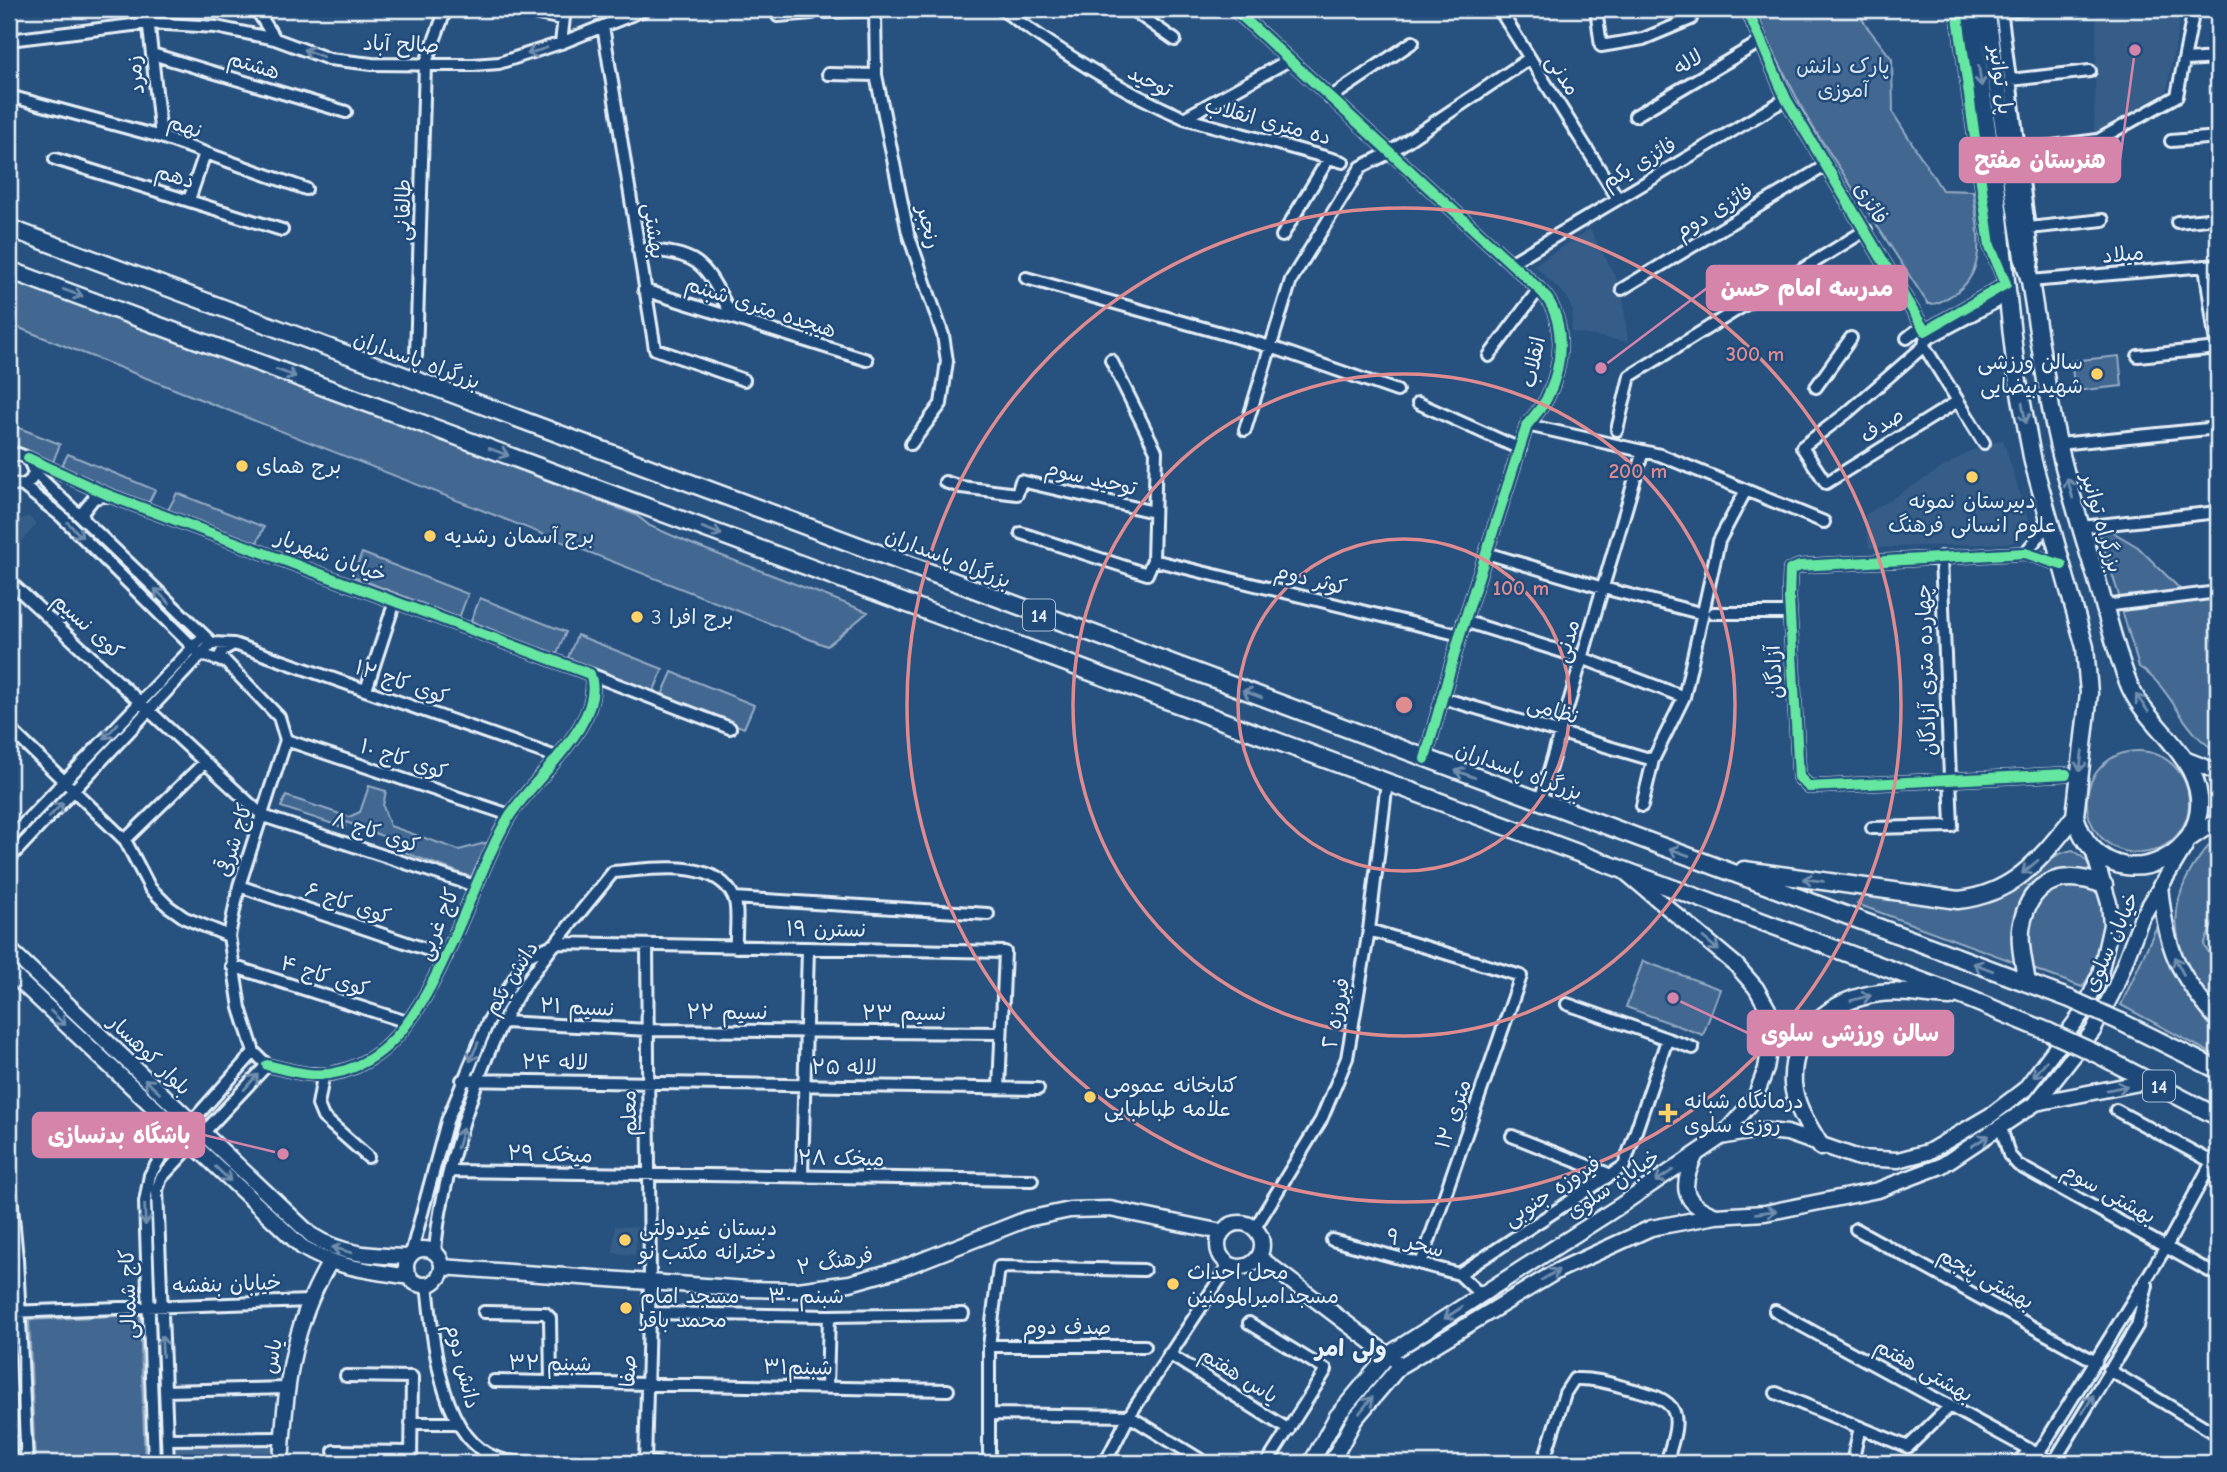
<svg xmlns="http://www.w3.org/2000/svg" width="2227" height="1472" font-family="'Comic Neue','Playpen Sans Arabic',sans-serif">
<rect width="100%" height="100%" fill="#27517f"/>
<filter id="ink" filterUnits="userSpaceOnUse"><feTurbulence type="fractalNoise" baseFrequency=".0143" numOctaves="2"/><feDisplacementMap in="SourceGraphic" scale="14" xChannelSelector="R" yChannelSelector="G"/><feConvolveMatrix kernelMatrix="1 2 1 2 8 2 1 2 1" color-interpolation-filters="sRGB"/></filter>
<g filter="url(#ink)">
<path fill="#355d88" d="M2097,9h85l-15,82 -73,42z
M1590,229l32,60 6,53 -57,-10 2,-20 -6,-15 -33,-32z
M2003,439l26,84 -9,15 -9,5 -142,5 -4,-33 105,-64z
M29,517l8,7 -20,22 -8,-9v-16z
M615,1226l22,1 -2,28 -22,-2z"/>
<path fill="#436891" stroke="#96acc4" stroke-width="2" d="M1752,9h106l7,15 27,35 1,54 49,77 31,1c4,38 17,81 -21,104 -8,5 -15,10 -24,9l-121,-186z
M9,272l627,243 14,11 44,19 174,67 -41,34 -818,-322z
M2119,356l3,30 -47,5 -4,-30z
M9,424l51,20 -7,18 -34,-15 -10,-9z
M68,454l87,36 -7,14 -89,-33z
M177,493l87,34 -7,16 -89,-33z
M2111,531l27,16 46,46 -64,6 -21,-67z
M362,553l106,41 -9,24 -107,-42z
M480,598l86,34 -10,24 -85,-35z
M2216,598l2,2v152c-38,-21 -44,-63 -79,-85l-17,-57z
M577,635l86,34 -10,24 -85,-35z
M672,672l82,33 -10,23 -82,-33z
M2087 802a51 51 0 1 1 102 0a51 51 0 1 1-102 0Z
M369,786l17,5 -3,15 7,20 69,24 30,-8 -18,35 -65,-24 2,-7 -62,-24 -1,6 -64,-21 5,-11 63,21 11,-5z
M2218,836v75l-14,34 14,21v44c-52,-61 -59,-114 0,-174z
M2073,850c42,24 36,103 9,137l-225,-83 11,-14 125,9c28,-12 52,-45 80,-49z
M2156,928l15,42 47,59v28l-97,-52z
M1643,961l77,28 -17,46 -77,-28z
M140,1315l5,148h-110l-6,-143z
M172,1444l101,1 -1,18h-98z"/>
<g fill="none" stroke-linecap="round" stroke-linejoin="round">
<g stroke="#e8f1f8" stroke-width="16">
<path id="minor" d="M147,9l14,128
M256,9l19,30
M875,9l1,66 32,158 35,102 4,26 -6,43 -30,40
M1001,9c59,42 116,80 183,109l105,-58
M1131,9l44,31
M1234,9l305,280c28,27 25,75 8,109 -5,10 -14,19 -20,27l-67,210 -35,124
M1499,9l118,188
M1596,9l5,37 42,-7 48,-20
M1747,9l39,90 139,232 81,-47 -16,-38 -33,-237
M2001,9l32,250 -3,22 188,-16
M523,11l40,8
M826,12l49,-2
M2001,12l25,-3
M778,16l34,-3
M603,26l52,323 89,31
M9,40l140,-17 67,4 59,12 54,20 43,5 101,1 26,-2 62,-20 85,-34
M561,43l4,-34
M152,54l194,58
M2185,60l33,-2
M828,74l48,1
M2010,80l80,-9
M9,96l152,41 145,52
M1330,98l83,-56
M1635,116l125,-74
M1184,118l159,44
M2171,141l47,-4
M2020,150l78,-10 79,-44 17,-87
M55,159l227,71
M189,200l16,-47
M2177,222l41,-4
M2029,228l74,-8
M1282,236l47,-78
M638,249c66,5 65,13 95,69
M1512,262l274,-163
M2205,266l13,92
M1026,278l245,69 126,44
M1622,289l203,-123
M644,290l223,70
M1907,338l15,-12
M1925,340l-1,6 60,97
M1925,340l82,-44
M1924,346l-76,66 -46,35 24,36 132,-82
M416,356l9,-291 21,-56
M1489,356l50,-67
M2138,356l80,-8
M1816,387l35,-49
M1418,403l102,46
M1527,425l133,30 164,67
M1245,430l46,-150 70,-113 28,-14 141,-95
M1617,430l13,-54 236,-146
M2059,444l159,-16
M9,458l9,-4 10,4 6,14 -3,8 -8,6 -14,-3
M28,458l80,37 482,179c18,45 -57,105 -80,141 -41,67 -74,207 -142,245 -37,22 -62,15 -101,5
M34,472l178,171 22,1 322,113
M945,482l16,5 56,7 4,-13 133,31
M23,486l38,30 139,138 25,8
M85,521l-3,-8 12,-15 14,-3
M2081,527l137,-15
M1021,533l126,41 6,-14 3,-109 -45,-91
M1486,553l117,35 97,25
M2025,553l15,-18 7,-18
M1153,560l307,75
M2062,565l-37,-12 -225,13 -10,4 -1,28 10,179 10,10 257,-13
M9,581l254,235 212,70
M2104,606l114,-14
M1714,613h76
M1464,621l118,37 102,39
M232,645l-9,5 -3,6 59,61 7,23 -47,146 -10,50 11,72 14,44 13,13
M590,674l140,54
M366,690l29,-89
M1442,698l211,62
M9,728l116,112 25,48 18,18 17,12 44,18
M286,740l224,75
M1540,801l103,-350
M1642,806l11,-46 31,-63 35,-156 27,-51
M1872,828l80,-2 -11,-269
M9,839l195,-203
M125,840l79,-77
M9,859l203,-216
M239,886l207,70
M734,898l254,16
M1369,930l152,46 -100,288
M232,966l175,56
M1567,1004l126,44
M504,1022l144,8 353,3
M323,1077l-5,28 5,12 45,40
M462,1080l576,9
M2001,1127l8,28 9,10 200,111
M1512,1136l99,39
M450,1171l582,9
M9,1174l8,85 10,204
M802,1176l6,-228
M1255,1228l66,-108 26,-62 22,-128 18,-148
M1856,1229l240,133
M1332,1240l127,34 22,21
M435,1253c4,-69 46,-200 83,-258 28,-43 63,-83 95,-123 35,-2 103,-16 121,26 5,12 1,35 2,49
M411,1254l36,-133 41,-99 40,-66 29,-13 448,9 -6,136
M1459,1274l165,-108 43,-126
M427,1284c6,53 12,154 70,174 18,7 40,4 58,4 34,1 68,1 102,1
M1775,1311l279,152
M9,1312l300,-11
M484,1312l61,1 5,5 1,64
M649,1313l180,3 134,-2
M1249,1323l77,47 -59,93
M989,1346h156
M1169,1354l120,76
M2109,1370l109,65
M346,1376l66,1 -1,86
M494,1381l454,9
M827,1387l2,-71
M165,1391l123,-3
M1776,1393l132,54 42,-41
M989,1414l140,2 77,47
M411,1423h46
M9,1439l1,24
M167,1439l116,-1
M334,1451l77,1
M2038,1454l128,-207 46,-85 -96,-52
M154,1463l-9,-261 5,-27 12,-20 92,-103
M168,1463l-11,-273 4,-12 106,-113
M645,1463l5,-183 -3,-335
M989,1463v-117l10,-79 145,3
M1105,1463l24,-47 100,-151
M1543,1463l22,-70 9,-14c19,-1 35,4 53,9 55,13 56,23 39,75
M1852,1463l8,-36
M2017,1463l13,-13
M2053,1463l84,-137 10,-41"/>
</g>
<g stroke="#e8f1f8" stroke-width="19">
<path id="major" d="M2182,758l36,14
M2187,841l31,-21
M1625,872l111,93 20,23 12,21 3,29 -5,31 -12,31 -33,37
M2160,886c6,63 17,87 58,135
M9,949l302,286c31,20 62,21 98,22
M9,971l293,276c33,21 69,24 108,30
M2036,1103l114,-22
M1696,1154c-16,32 -15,49 20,62
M1218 1245a22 22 0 1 1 44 0a22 22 0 1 1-44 0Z
M406 1267a18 18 0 1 1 36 0a18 18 0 1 1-36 0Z
M1259,1257l136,103
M442,1267l305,22 51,1 52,-7 50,-14 127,-50 43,-9 40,-1 112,23
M281,1463c5,-75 9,-135 49,-201
M1311,1463l26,-47 52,-62 229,-147 103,-70 37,-7 29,3 72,25 39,2 30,-8 63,-37 34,-26 58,-77 17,-38 11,-49 -2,-22 -16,-53
M1331,1463l24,-44 45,-53 159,-96 92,-42 65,-12 49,-3 113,-23 63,-24 95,-63 57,-72 22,-43 26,-69 44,-73"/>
</g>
<g stroke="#e8f1f8" stroke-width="21">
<path id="highway" d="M1970,9l27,190 19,172 17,91 52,185 4,46 -14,123c4,12 8,23 17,32 40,43 112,5 107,-50 -4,-47 -56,-75 -71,-116 -13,-33 -21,-68 -31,-102 -14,-45 -28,-91 -39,-137 -12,-53 -19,-108 -28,-162l-7,-24 -37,-248
M9,228l2061,771
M9,270l1612,599 346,129 82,34
M1744,870l214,30c57,-6 83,-42 117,-84
M2027,983c-3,-20 -10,-44 -4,-64 11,-43 45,-48 81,-34
M2121,1022l97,48
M2099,1055l119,62
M1821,1147c-11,-19 -26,-40 -28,-63 -3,-52 39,-85 87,-91 22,-3 48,3 70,4"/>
</g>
<use href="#minor" stroke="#1f4a7a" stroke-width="10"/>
<use href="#major" stroke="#1f4a7a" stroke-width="14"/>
<use href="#highway" stroke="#1f4a7a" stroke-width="16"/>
<g stroke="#e8f1f8" stroke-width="21" stroke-linecap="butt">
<path id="highway-bridge" d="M2070,999l51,23
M2049,1032l50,23"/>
</g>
<use href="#highway-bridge" stroke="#1f4a7a" stroke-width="16"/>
<g stroke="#1f4a7a" stroke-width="15">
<path id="cycleway" d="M1234,9l305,280c28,27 25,75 8,109 -5,10 -14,19 -20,27l-67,210 -35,124
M1747,9l39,90 139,232 81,-47 -16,-38 -33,-237
M28,458l80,37 482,179c18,45 -57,105 -80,141 -41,67 -74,207 -142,245 -37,22 -62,15 -101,5
M2062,565l-37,-12 -225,13 -10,4 -1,28 10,179 10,10 257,-13"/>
</g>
<use href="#cycleway" stroke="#66e7a1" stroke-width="10"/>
</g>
<defs><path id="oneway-shaft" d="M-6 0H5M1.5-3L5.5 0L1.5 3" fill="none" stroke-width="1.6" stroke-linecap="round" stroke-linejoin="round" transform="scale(1.75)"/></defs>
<g stroke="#6f8dac">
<use href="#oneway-shaft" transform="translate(537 51) rotate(162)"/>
<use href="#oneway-shaft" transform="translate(313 53) rotate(-159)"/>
<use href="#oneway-shaft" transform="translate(1980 76) rotate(82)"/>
<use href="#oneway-shaft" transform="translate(73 293) rotate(20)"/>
<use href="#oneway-shaft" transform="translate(286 373) rotate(20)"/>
<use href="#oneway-shaft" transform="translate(2024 413) rotate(79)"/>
<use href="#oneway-shaft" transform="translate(499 452) rotate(20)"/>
<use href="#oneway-shaft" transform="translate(2070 488) rotate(-105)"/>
<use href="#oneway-shaft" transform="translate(75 530) rotate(45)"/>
<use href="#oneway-shaft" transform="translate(712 531) rotate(20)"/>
<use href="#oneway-shaft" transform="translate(162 596) rotate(-136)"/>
<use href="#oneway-shaft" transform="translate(1252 694) rotate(-159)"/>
<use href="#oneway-shaft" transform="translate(2142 703) rotate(-126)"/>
<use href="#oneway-shaft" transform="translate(111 731) rotate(133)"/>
<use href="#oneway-shaft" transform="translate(2081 761) rotate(97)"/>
<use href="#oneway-shaft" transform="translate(1465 774) rotate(-160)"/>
<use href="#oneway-shaft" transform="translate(56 810) rotate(-46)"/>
<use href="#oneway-shaft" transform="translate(1679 852) rotate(-160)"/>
<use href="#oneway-shaft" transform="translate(2030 867) rotate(140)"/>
<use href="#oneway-shaft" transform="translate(1813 880) rotate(-172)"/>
<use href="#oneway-shaft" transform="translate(1711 944) rotate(40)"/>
<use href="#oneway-shaft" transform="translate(2179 966) rotate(-118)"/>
<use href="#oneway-shaft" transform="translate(1983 967) rotate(-159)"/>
<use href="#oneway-shaft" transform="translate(1861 998) rotate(-15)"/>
<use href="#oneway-shaft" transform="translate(58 1018) rotate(43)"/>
<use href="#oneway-shaft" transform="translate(474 1052) rotate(114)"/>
<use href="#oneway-shaft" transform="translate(2040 1069) rotate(128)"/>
<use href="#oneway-shaft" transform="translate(251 1082) rotate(-48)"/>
<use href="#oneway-shaft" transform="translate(152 1086) rotate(-136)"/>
<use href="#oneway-shaft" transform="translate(2117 1088) rotate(-11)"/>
<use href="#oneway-shaft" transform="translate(460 1138) rotate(-74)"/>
<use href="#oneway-shaft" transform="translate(1980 1141) rotate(-33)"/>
<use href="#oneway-shaft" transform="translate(223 1174) rotate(44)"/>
<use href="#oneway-shaft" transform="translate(1664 1176) rotate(146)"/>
<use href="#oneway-shaft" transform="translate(1766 1212) rotate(-8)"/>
<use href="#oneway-shaft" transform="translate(145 1215) rotate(88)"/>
<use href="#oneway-shaft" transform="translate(342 1250) rotate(-164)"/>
<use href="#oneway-shaft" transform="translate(1550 1275) rotate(-31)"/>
<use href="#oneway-shaft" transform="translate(1453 1313) rotate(147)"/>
<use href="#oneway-shaft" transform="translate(162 1346) rotate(-93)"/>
<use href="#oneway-shaft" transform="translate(2088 1404) rotate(-59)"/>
<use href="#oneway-shaft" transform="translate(1366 1405) rotate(-51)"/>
</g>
</g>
<g fill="none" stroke="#df8c90" stroke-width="3.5">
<circle cx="1404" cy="705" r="166"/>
<circle cx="1404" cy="705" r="331"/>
<circle cx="1404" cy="705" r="497"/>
</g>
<g fill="#ffd166" stroke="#1f4a7a" stroke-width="2.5">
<circle cx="2097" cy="374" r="7"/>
<circle cx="242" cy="466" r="7"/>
<circle cx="1972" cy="477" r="7"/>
<circle cx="430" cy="536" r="7"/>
<circle cx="637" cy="617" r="7"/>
<circle cx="1090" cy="1097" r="7"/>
<path d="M1664.5 1102.5h7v7h7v7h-7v7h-7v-7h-7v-7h7z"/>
<circle cx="625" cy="1240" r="7"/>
<circle cx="1173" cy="1284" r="7"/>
<circle cx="626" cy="1308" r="7"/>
</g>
<g text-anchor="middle" stroke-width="5" stroke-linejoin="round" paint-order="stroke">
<g fill="#1f4a7a" stroke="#acbfd2" stroke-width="2">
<rect x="1023" y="599.5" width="32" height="31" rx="5"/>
<rect x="2143" y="1070.5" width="32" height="31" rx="5"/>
</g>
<g font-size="19" font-weight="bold" fill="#e8f1f8">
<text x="1039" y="622">14</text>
<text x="2159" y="1093">14</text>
</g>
<g font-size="21" fill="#e8f1f8" stroke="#1f4a7a">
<text transform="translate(401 44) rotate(2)" y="7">صالح آباد</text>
<text transform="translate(1688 62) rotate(-30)" y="7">لاله</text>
<text transform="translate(254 65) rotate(17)" y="7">هشتم</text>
<text transform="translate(135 75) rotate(-96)" y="7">زمرد</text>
<text transform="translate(1563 75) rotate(58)" y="7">مدنی</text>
<text transform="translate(2001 80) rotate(82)" y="7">پل توانیر</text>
<text transform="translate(1150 81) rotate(26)" y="7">توحید</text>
<text transform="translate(1268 121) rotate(15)" y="7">ده متری انقلاب</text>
<text transform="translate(185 126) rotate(19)" y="7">نهم</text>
<text transform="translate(1639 163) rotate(-30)" y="7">فائزی یکم</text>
<text transform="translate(175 176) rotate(17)" y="7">دهم</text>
<text transform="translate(1871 203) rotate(58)" y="7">فائزی</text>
<text transform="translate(403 210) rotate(-89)" y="7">طالقانی</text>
<text transform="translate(1714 211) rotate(-31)" y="7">فائزی دوم</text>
<text transform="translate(929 227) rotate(76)" y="7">رنجبر</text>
<text transform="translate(654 231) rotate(82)" y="7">بهشتی</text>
<text transform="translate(2123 254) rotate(-5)" y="7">میلاد</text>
<text transform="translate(761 307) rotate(18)" y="7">هیجده متری شبنم</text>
<text transform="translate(417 360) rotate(20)" y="7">بزرگراه پاسداران</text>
<text transform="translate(1533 362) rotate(-78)" y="7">انقلاب</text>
<text transform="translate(1882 425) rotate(-32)" y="7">صدف</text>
<text transform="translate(1091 478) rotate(13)" y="7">توحید سوم</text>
<text transform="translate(2102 523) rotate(74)" y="7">بزرگراه توانیر</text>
<text transform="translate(331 556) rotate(20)" y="7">خیابان شهریار</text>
<text transform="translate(948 558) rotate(21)" y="7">بزرگراه پاسداران</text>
<text transform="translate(1311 579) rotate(14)" y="7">کوثر دوم</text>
<text transform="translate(88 626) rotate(42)" y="7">کوی نسیم</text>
<text transform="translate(1567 641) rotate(-74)" y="7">مدنی</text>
<text transform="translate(1926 670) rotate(-92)" y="7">چهارده متری آزادگان</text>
<text transform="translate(1774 672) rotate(-93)" y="7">آزادگان</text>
<text transform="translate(402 682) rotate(19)" y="7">کوی کاج ۱۲</text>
<text transform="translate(1553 710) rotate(16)" y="7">نظامی</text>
<text transform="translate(404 759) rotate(18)" y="7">کوی کاج ۱۰</text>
<text transform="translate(1519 771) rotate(20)" y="7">بزرگراه پاسداران</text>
<text transform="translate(376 832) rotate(18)" y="7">کوی کاج ۸</text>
<text transform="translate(234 840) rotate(-72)" y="7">کاج شرقی</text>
<text transform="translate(348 903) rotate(19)" y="7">کوی کاج ۶</text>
<text transform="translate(438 924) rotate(-67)" y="7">کاج غربی</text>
<text transform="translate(826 929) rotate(1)" y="7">نسترن ۱۹</text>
<text transform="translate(2111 942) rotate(-66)" y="7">خیابان سلوی</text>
<text transform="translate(325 976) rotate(18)" y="7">کوی کاج ۴</text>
<text transform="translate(511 978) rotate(-58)" y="7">دانش یکم</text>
<text transform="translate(577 1007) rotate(3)" y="7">نسیم ۲۱</text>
<text x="727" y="1019">نسیم ۲۲</text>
<text x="904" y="1020">نسیم ۲۳</text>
<text transform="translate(1336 1013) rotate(-79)" y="7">فیروزه ٢</text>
<text transform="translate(150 1055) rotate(44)" y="7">بلوار کوهسار</text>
<text transform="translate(555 1062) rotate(1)" y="7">لاله ۲۴</text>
<text transform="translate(844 1067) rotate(1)" y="7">لاله ۲۵</text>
<text transform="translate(629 1113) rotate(-91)" y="7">معلم</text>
<text transform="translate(1453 1114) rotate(-71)" y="7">۱۲ متری</text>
<text transform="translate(550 1154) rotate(2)" y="7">میخک ۲۹</text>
<text transform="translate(841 1158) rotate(1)" y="7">میخک ۲۸</text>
<text transform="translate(1613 1184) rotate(-34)" y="7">خیابان سلوی</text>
<text transform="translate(1552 1191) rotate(-33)" y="7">فیروزه جنوبی</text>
<text transform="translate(2109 1193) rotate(29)" y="7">بهشتی سوم</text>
<text transform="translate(1415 1243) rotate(15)" y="7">سحر ۹</text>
<text transform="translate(835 1261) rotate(-10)" y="7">فرهنگ ۲</text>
<text transform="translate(1986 1278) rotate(29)" y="7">بهشتی پنجم</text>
<text transform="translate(227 1284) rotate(-2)" y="7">خیابان بنفشه</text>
<text transform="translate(128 1294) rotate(-92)" y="7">کاج شمالی</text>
<text x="806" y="1303">شبنم ۳۰</text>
<text x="1067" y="1334">صدف دوم</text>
<text transform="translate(272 1356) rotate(-80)" y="7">یاس</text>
<text transform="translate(550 1363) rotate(1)" y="7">شبنم ۳۲</text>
<text transform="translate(463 1366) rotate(76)" y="7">دانش دوم</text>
<text transform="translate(798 1367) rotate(1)" y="7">شبنم۳۱</text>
<text transform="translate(1924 1370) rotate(29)" y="7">بهشتی هفتم</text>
<text transform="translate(628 1371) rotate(-88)" y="7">صفا</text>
<text transform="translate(1239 1375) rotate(32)" y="7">یاس هفتم</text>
</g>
<g font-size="21" fill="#d8e3ee" stroke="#1f4a7a">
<text x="1843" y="73">پارک دانش<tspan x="1843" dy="24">آموزی</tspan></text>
</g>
<g font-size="21" fill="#e8f1f8" stroke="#1f4a7a" text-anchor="start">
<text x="2083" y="369" text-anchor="end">سالن ورزشی<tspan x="2083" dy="24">شهیدبیضایی</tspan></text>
<text x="256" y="473">برج همای</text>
<text x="1972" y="508" text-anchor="middle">دبیرستان نمونه<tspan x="1972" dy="24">علوم انسانی فرهنگ</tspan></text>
<text x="444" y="543">برج آسمان رشدیه</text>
<text x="651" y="624">برج افرا 3</text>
<text x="1104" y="1092">کتابخانه عمومی<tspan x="1104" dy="24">علامه طباطبایی</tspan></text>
<text x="1684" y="1108">درمانگاه شبانه<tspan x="1684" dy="24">روزی سلوی</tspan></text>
<text x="639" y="1235">دبستان غیردولتی<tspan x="639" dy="24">دخترانه مکتب نو</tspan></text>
<text x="1187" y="1279">محل احداث<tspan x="1187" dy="24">مسجدامیرالمومنین</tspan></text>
<text x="640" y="1303">مسجد امام<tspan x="640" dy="24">محمد باقر</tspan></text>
</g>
<g font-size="23" font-weight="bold" fill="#e8f1f8" stroke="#1f4a7a">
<text x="1351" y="1356">ولی امر</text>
</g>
</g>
<circle cx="1404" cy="705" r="10" fill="#df8c90" stroke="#1f4a7a" stroke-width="3.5"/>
<g font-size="21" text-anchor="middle" font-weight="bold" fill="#df8c90" stroke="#1f4a7a" stroke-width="5" stroke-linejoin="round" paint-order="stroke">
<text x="1755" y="361">300 m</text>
<text x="1638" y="478">200 m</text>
<text x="1521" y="595">100 m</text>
</g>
<path fill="none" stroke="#d584aa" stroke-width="2.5" d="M2135 50L2120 160M1601 368L1707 288M1673 998L1748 1033M283 1154L204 1135"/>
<g fill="#d584aa" stroke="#1f4a7a" stroke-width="2.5">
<circle cx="2135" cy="50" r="7"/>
<circle cx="1601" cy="368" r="7"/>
<circle cx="1673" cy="998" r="7"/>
<circle cx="283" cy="1154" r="7"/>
</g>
<g fill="#d584aa" stroke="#d584aa" stroke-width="2.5">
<rect x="1960" y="138" width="160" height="44" rx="7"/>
<rect x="1707" y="266" width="200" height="44" rx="7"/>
<rect x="1748" y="1011" width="205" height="44" rx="7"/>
<rect x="33" y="1113" width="171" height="44" rx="7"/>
</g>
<g font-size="23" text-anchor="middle" font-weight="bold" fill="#fff">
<text x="2040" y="168">هنرستان مفتح</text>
<text x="1807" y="296">مدرسه امام حسن</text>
<text x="1850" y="1041">سالن ورزشی سلوی</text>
<text x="119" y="1143">باشگاه بدنسازی</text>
</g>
<rect width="2227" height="1472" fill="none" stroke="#1f4a7a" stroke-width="35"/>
<rect x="18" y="18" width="2192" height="1437" fill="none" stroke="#e8f1f8" stroke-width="2.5" filter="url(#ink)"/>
</svg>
